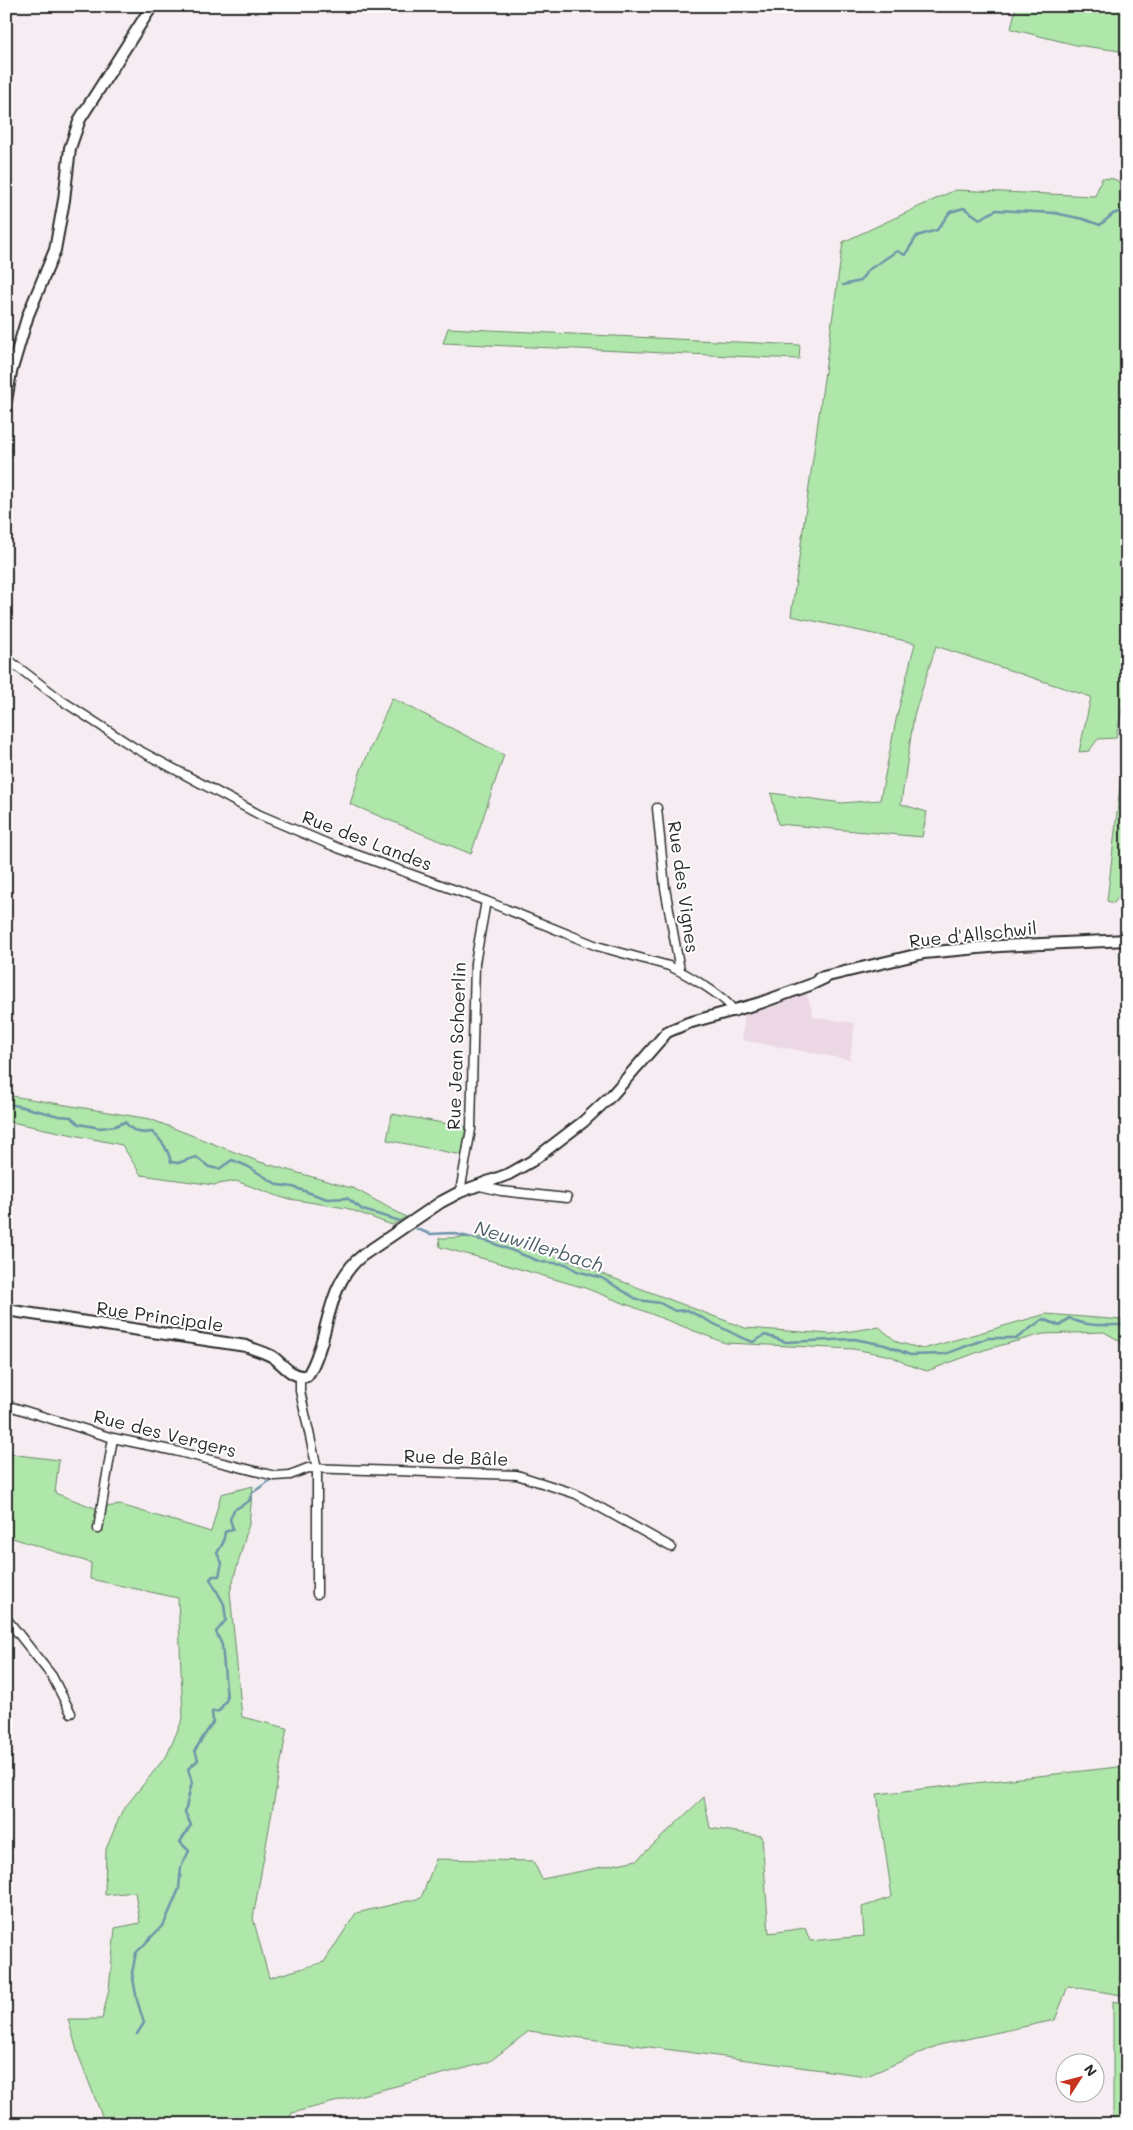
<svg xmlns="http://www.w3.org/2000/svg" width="1133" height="2130" font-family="Mali,sans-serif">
<rect width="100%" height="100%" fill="#f6edf3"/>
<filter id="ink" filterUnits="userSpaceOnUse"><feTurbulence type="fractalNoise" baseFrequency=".02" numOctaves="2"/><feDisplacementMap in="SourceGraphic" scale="10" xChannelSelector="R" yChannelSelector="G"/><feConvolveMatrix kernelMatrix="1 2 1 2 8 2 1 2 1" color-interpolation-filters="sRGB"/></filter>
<g filter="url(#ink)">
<path fill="#ecd7e5" d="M803,982l11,35 41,6 -5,37 -108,-20 4,-40z"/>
<path fill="#afe6a9" stroke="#6d886a" d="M1016,6h111v46l-51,-7 -65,-16z
M1102,178l12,1 13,8v525l-5,-3 -6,29 -18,1 -9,12 -10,1 12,-55 -155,-51 -22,69 -13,89 26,8 -5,25 -144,-13 -7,-31 71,10 38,-3 16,-80 19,-77 -124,-27 52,-374 112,-52 140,6z
M448,328l352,17 -1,14 -356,-16z
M392,698l112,57 -33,99 -121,-50 11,-34z
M1127,725v161l-13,17 -7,-2z
M6,1095l144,24 110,43 95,27 51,28 -14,8 -46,-17 -63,-10 -47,-17 -22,4 -73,-10 -19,-30 -116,-24z
M392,1114l74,13 -4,28 -75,-15z
M484,1237l47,10 214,81 86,6 48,-7 18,15 26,7 123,-35 77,6 4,4v31l-7,-14 -16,-9 -61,2 -59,16 -57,21 -21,-7 -15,-8 -38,-7 -128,-6 -140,-55 -93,-27 -52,-14 -1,-9z
M6,1451l12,4 41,5 -4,33 40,15 26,-3 90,27 10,-38 32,-8 -4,38 -19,68 12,125 45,11 -34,190 16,60 55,-16 32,-49 65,-15 15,-39 97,2 9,18 95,-19 67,-63 6,31 52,8 7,97 36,-5 5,13 54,-5 -2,-29 30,-10 -15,-103 250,-28v230l-59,-10 -13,34 -116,25 -72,31 -338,-45 -40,31 -197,51 -6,11h-181l-27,-70 -10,-35h34l7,-30 6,-61 25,-5 -5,-31 -30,3 1,-46 16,-38 45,-56 16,-37 -5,-120 -88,-19 1,-16 -85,-27z
M1113,2001l14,4v119h-14z"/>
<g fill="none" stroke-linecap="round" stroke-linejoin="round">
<path stroke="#6f94aa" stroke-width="2.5" d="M843,285l17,-4 8,-11 29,-19 8,4 12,-19 20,-6 13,-18 14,-4 16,11 16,-9 59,3 28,6 17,6 13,-11 14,-5
M6,1103l53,13 12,1 8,7 21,4 15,-2 10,-4c8,10 14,12 27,10 10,8 16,17 19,30l7,1 18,-6 13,10 10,2 13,-9 15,6 31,19 15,2 34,12 20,-1 16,12 37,11
M417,1229l13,5 21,-1 39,9 51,20 25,2 11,7 25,7 36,22 22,3 15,8 12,-1 53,27 13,5 12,-7 21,7 68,-3 31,6 25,10 35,-1 43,-16h29l26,-19 17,7 9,-8c16,9 36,7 54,7l4,6
M137,2034l7,-11 -7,-23 -5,-27 4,-20 28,-29 15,-35 2,-22 8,-16 -9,-9 11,-17 -6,-13 7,-30 -4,-13 10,-9 -3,-10 18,-28 -1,-10 7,-1 8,-12 -5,-54 -6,-13 10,-12 -2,-16 -14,-25 3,-3h6l3,-13 -5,-10 6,-10 2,-11 8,-3 -3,-10 4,-9 15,-9 3,-8 20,-14"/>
<g stroke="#2b2b2b" stroke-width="11">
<path id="minor" d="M6,658l55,42 74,48 125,67 78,33 148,53 111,45 72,20c14,6 60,32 65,46
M657,808l8,80 15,82
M480,1186l21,5 66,7
M460,1192l11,-63 4,-166 11,-62
M300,1377v14l17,78v125
M6,1405l107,33 62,13 100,25 15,-1 18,-7 209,7 59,19 95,53
M98,1529l15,-91
M6,1618l46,58 19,37"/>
</g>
<g stroke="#2b2b2b" stroke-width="14">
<path id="tertiary" d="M6,401l5,-29 17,-57 27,-65 9,-50 6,-52 10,-29 72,-113
M819,978l105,-25 76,-7 127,-6
M6,1310l240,36c9,4 19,6 27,11 11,8 18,21 34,19 7,-9 10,-20 14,-32 9,-32 14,-68 42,-89l78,-53 19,-10 49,-18 23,-13 51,-39 30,-28 54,-62 21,-9 72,-20 50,-18 15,-7"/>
</g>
<use href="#minor" stroke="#fff" stroke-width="8"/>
<use href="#tertiary" stroke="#fff" stroke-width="10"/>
</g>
</g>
<g text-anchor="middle" stroke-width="4" stroke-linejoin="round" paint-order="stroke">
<g font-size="18" fill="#2b2b2b" stroke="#fff">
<text transform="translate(367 841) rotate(21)" y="6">Rue des Landes</text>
<text transform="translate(683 887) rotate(82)" y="6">Rue des Vignes</text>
<text transform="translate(973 935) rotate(-6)" y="6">Rue d'Allschwil</text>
<text transform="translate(457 1046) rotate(-88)" y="6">Rue Jean Schoerlin</text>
<text transform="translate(160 1317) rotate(8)" y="6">Rue Principale</text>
<text transform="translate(165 1434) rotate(14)" y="6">Rue des Vergers</text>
<text transform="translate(456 1458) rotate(2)" y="6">Rue de Bâle</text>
</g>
<g font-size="19" font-style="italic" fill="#4d606a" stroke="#fff">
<text transform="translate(539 1246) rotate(17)" y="7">Neuwillerbach</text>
</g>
</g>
<rect width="1133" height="2130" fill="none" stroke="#fff" stroke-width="25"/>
<rect x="12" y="12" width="1108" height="2105" fill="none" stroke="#2b2b2b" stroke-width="2" filter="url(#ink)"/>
<g transform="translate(1080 2078) rotate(54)"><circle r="24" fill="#ffffff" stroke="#aaaaaa"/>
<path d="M0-4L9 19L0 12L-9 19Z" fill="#c8321e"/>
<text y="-8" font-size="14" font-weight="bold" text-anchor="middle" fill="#2b2b2b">N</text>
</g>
</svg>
